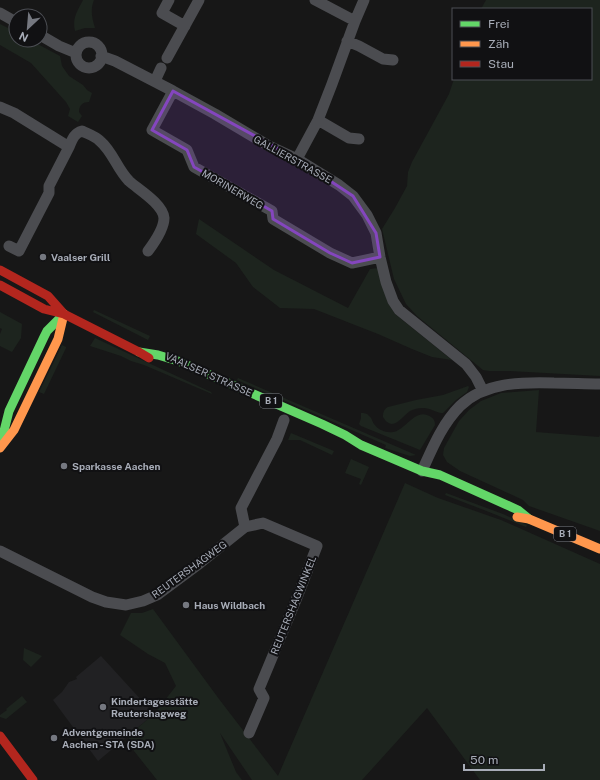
<svg xmlns="http://www.w3.org/2000/svg" width="600" height="780" font-family="'Public Sans',sans-serif">
<rect width="100%" height="100%" fill="#171717"/>
<path fill="#212123" d="M101,656l53,58 -56,47 -45,-61 9,-8 7,-10 8,-3 -1,-2z"/>
<path fill="#1d241e" d="M83,0h11c-4,10 -2,18 1,28h-10l-10,3c-3,-13 2,-19 8,-31z
M486,0h114v376l-90,-5h-21l-6,-1 -66,-54 -11,-12 -12,-25 -12,-50 13,-21 12,-22 1,-14 4,-10 37,-68 5,-15h137v-70h-110z
M0,24l16,8v8h14l30,16 2,10 7,10 14,9 4,5 5,3 -3,9c-6,0 -10,3 -10,10l3,4 -4,6 -10,-6 2,-7 -4,-7 -35,-39 -31,-18z
M199,219l75,51 74,38 22,-39 8,-1 10,35 7,11 57,46 -20,-3 -20,-8 -34,-15 -64,-25 -34,-1 -27,-21 -17,-24 -40,-29z
M94,310l56,26 -2,4 -55,-28z
M0,312l22,12 -1,14 -9,14 -12,-6v-12l2,-5 -2,-1z
M95,338l75,35 41,19 1,2 -68,-29 -13,-4 -10,-5 -31,-10z
M62,345l4,2v1l-22,46 -5,-2z
M238,378l178,77 -6,1 -25,-8 1,-3 -149,-65z
M468,386l1,1 -2,5 -11,8 -13,13c-7,0 -14,-6 -21,-5 -4,0 -8,1 -12,3 -9,6 -17,22 -27,6 0,-5 1,-8 5,-10l28,-7 27,-5z
M539,390l-3,42 63,5 1,-2v96l-71,-25 -6,-6 -63,-29 -13,-9 -4,-7 1,-7 15,-27 10,-11 12,-9 20,-8z
M361,413c3,0 6,0 8,3 3,2 3,5 5,8 4,6 12,9 19,8 13,-2 23,-26 38,-15 3,2 4,4 4,8l-15,25 -59,-24 -2,-2 2,-6z
M291,433l43,18 -2,4 -32,-15h-12z
M351,459l18,8 -8,18 -2,-1 2,-5 -16,-6z
M405,483l33,15 63,22 99,44v216h-120l-53,-72 -65,72h-110l-32,-47 16,39 6,8h-85l-23,-29 -6,-15 26,-22 22,-28 -11,-23 -17,-9 -28,-19 11,-22h11l11,-4 66,90 59,77z
M446,493l57,21 24,11 -1,2 -37,-15 -44,-17z
M24,648l18,8 -11,11 -8,-7z
M22,696l5,6 -21,17 -6,-2v-2l7,-5 -1,-1z"/>
<g fill="none" stroke-linecap="round" stroke-linejoin="round">
<path stroke="#4b4c50" stroke-width="11" d="M169,0l-7,13 23,13
M315,0l40,21
M0,13l16,9
M40,35l19,11 17,7
M347,41l12,5 24,13 10,1
M76 55a13 13 0 1 1 26 0a13 13 0 1 1-26 0Z
M101,56l14,5 58,30 42,23 54,32 28,13 42,26 14,11 14,19 9,18 4,24 6,25 7,19 6,9 67,54 10,13 7,14
M167,58l32,-58
M155,81l6,-13
M173,91l-21,39 35,20 7,17 78,44 1,8 57,34 22,10 28,-6
M0,107l14,6 55,34 -20,39v7l-30,58 -10,-5
M318,120l31,18 10,1
M69,147c3,-7 5,-14 13,-16 6,3 13,5 18,10 13,11 17,28 29,40 9,8 34,23 35,37 0,11 -10,25 -16,33
M297,159l21,-39 14,-36 23,-63 9,-21
M422,471c10,-22 20,-47 38,-65 25,-24 61,-24 94,-23 16,0 31,1 46,1
M245,527l-4,-19 36,-69 7,-19
M0,551l92,46 14,5 20,3 17,-4 14,-6 43,-32 45,-36 18,-4 54,23 -21,54 -37,89 5,9 -15,35"/>
<path stroke="#63d668" stroke-width="9" d="M139,352l19,3 20,6 144,63 23,11 16,10 61,26 18,4 78,35 11,9
M2,439l7,-28 35,-74 3,-6 17,-17"/>
<path stroke="#ff974d" stroke-width="9" d="M0,448l14,-18 44,-91 6,-25
M517,517l12,2 71,30"/>
<path stroke="#b3261e" stroke-width="9" d="M0,270l48,26 16,18
M0,285l44,24 20,5 75,38 10,6
M0,736l33,44"/>
</g>
<path fill="#8446be" fill-opacity="0.2" stroke="#8446be" stroke-width="3" stroke-linejoin="round" d="M173,91l124,68 56,37 23,37 4,24 -28,6 -22,-10 -57,-34 -1,-8 -78,-44 -7,-17 -35,-20z"/>
<g fill="#757880" stroke="#111113" stroke-width="1.5">
<circle cx="43" cy="257" r="4"/>
<circle cx="64" cy="466" r="4"/>
<circle cx="186" cy="605" r="4"/>
<circle cx="103" cy="707" r="4"/>
<circle cx="54" cy="738" r="4"/>
</g>
<g text-anchor="middle" stroke-width="4" stroke-linejoin="round" paint-order="stroke">
<g fill="#111113" stroke="#7b7e86" stroke-width="1">
<rect x="260" y="394" width="22" height="14" rx="3"/>
<rect x="554" y="527" width="22" height="14" rx="3"/>
</g>
<g font-size="9" font-weight="bold" fill="#a8adb8">
<text x="271" y="404">B 1</text>
<text x="565" y="537">B 1</text>
</g>
<g font-size="10" fill="#a8adb8" stroke="#111113">
<text transform="translate(293 159) rotate(29)" y="4">GALLIERSTRASSE</text>
<text transform="translate(233 189) rotate(30)" y="4">MORINERWEG</text>
<text transform="translate(209 374) rotate(24)" y="4">VAALSER STRASSE</text>
<text transform="translate(189 569) rotate(-36)" y="4">REUTERSHAGWEG</text>
<text transform="translate(293 605) rotate(-68)" y="4">REUTERSHAGWINKEL</text>
</g>
<g font-size="10" font-weight="bold" fill="#a8adb8" stroke="#111113" text-anchor="start">
<text x="51" y="261">Vaalser Grill</text>
<text x="72" y="470">Sparkasse Aachen</text>
<text x="194" y="609">Haus Wildbach</text>
<text x="111" y="705">Kindertagesstätte<tspan x="111" dy="12">Reutershagweg</tspan></text>
<text x="62" y="736">Adventgemeinde<tspan x="62" dy="12">Aachen - STA (SDA)</tspan></text>
</g>
</g>
<rect x="452" y="8" width="140" height="72" fill="#111113" stroke="#4d4f55"/>
<rect x="460" y="21" width="20" height="6" fill="#63d668" stroke="#4d4f55"/>
<text x="488" y="28" font-size="12" fill="#a8adb8">Frei</text>
<rect x="460" y="41" width="20" height="6" fill="#ff974d" stroke="#4d4f55"/>
<text x="488" y="48" font-size="12" fill="#a8adb8">Zäh</text>
<rect x="460" y="61" width="20" height="6" fill="#b3261e" stroke="#4d4f55"/>
<text x="488" y="68" font-size="12" fill="#a8adb8">Stau</text>
<g transform="translate(28 28) rotate(206)"><circle r="19" fill="#111113" stroke="#4d4f55"/>
<path d="M0-3L7 15L0 10L-7 15Z" fill="#757880"/>
<text y="-6" font-size="11" font-weight="bold" text-anchor="middle" fill="#a8adb8">N</text>
</g>
<path d="M464 764v6h80v-6" fill="none" stroke="#a8adb8" stroke-width="2"/>
<text x="470" y="764" font-size="12" fill="#a8adb8" stroke="#111113" stroke-width="3" paint-order="stroke">50 m</text>
</svg>
